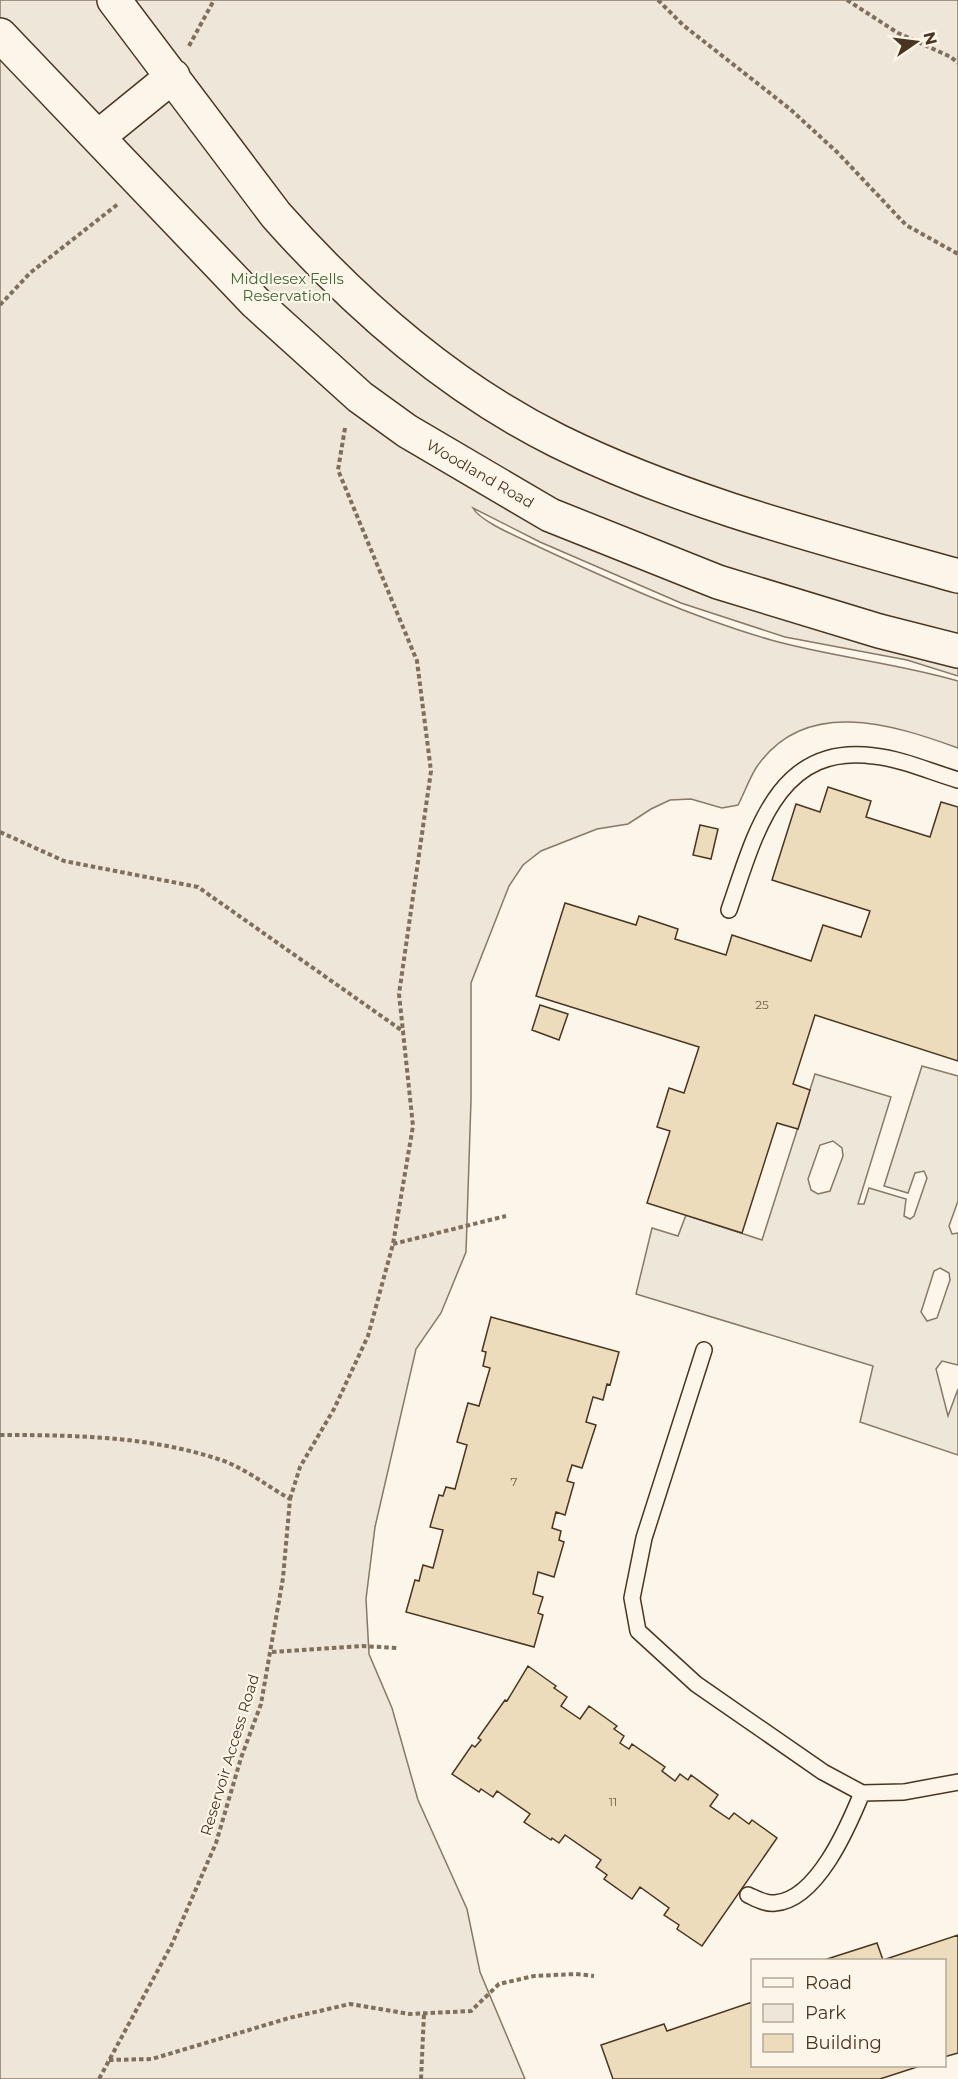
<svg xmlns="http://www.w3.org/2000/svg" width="958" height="2079" font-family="Montserrat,sans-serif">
<rect width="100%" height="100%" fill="#fbf6e9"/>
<path fill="#ede6d9" stroke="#887966" stroke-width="1.5" d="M0,0h958v676l-51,-16 -122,-23 -104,-34 -141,-61 -67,-34c7,14 50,31 66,39 75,35 152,70 232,93 61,17 126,23 187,41v67c-66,-24 -154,-52 -202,20 -7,11 -12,26 -18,37l-16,3 -31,-9 -21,1 -19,9 -23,15 -31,5 -56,22 -18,14 -14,21 -38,97v117l-5,152 -25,61 -25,36 -41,178 -9,72 3,55 23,54 26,92 49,109 13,63 45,107h-525z"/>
<path fill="#ede7d9" stroke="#887966" stroke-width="1.5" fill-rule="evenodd" d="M922,1066l36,10v125l-9,25 3,8 6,-1v132l-16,-4 -6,8 12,47 10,-27v66l-98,-33 13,-56 -237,-72 16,-66 26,8 8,-21 76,25 53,-166 76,23 -33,107h6l5,-16 37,11 -2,17 6,3 4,-3 13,-38 -3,-7 -9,2 -7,20 -24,-7zM833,1141l9,7 1,8 -13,35 -12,3 -7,-4 -3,-11 12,-34zM940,1268l9,5 1,7 -13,38 -10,3 -6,-9 2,-6 11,-35z"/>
<path fill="#ecdcbc" stroke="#4a3520" stroke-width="1.5" d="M828,787l43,14 -5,16 64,20 11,-35 17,5v254l-143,-46 -22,69 17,6 -12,39 -21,-6 -35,110 -95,-30 23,-72 -13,-4 12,-39 15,5 15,-46 -163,-51 29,-93 71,22 3,-9 39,13 -3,10 51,16 6,-20 79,26 12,-36 38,12 9,-26 -98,-31 24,-76 24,8z
M700,825l18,4 -7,30 -18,-4z
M540,1005l28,9 -9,26 -27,-10z
M491,1317l128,35 -9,33 -3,-1 -4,16 -10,-3 -7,25 10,3 -14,43 -10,-3 -5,16 7,2 -9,32 -9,-3 -4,16 9,3 -2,9 5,2 -10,35 -16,-5 -5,22 10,3 -5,16 5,2 -9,32 -128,-35 9,-32 4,1 4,-16 10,3 10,-38 -13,-3 9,-32 4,1 3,-9 9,2 12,-44 -10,-3 11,-39 11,3 11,-38 -7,-2 3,-14 -4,-1z
M528,1666l28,20 -2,2 13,9 -6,9 19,13 9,-13 28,20 -3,3 10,7 -4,7 9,6 3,-5 33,23 -3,4 13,10 5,-7 8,6 3,-5 27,20 -8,11 19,13 5,-6 15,11 3,-4 25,18 -75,108 -25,-17 2,-4 -15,-10 5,-7 -29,-21 -8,12 -28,-20 3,-4 -11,-8 5,-7 -36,-25 -6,8 -7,-5 -1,2 -27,-18 6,-8 -33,-23 -4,6 -12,-8 -2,3 -27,-18 20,-29 3,2 6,-7 -3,-2 27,-38 2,1z
M958,1935v118l-14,4v-97h-120l53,-17 6,17z
M752,2002v64h168l-40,13h-267l-12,-34 63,-21 3,7z"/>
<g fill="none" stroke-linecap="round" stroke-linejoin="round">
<g stroke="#4a3520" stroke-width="18">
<path id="lane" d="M729,910c25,-71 46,-168 145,-154 28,3 57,16 84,24
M704,1350l-60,188 -12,60 6,33 58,53 127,88 39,21 42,-1 54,-10
M748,1895c9,4 17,9 27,8 42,-3 73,-76 87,-110"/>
</g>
<g stroke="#4a3520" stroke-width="36">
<path id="secondary" d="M114,0l162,215c80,90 173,172 282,226 126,62 265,97 400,135
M0,35l256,268 104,94 47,34 143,84 168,67 161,49 79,20
M98,137l75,-61"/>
</g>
<path stroke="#7f6f5c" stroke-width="4" stroke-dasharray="4.5 3" stroke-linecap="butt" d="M658,0l25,25 107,84 48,44 68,72 52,29
M847,0l51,33 53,24 7,6
M189,46l25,-46
M0,305l30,-32 88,-69
M0,832l64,29 134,26 206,145
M393,1244l113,-28
M0,1435c73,0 148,1 218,24 24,7 49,27 72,40l-7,79 -22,126 -20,54 -25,85 -44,101 -73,135
M290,1499l10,-32 34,-58 34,-73 25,-92 20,-118 -14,-132 32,-223 -14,-110 -79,-191 7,-42
M272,1652l90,-6 35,2
M109,2060l43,-1 137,-41 61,-14 60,10 61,-3 28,-27 35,-8 42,-2 18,2
M421,2079l3,-66"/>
<use href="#lane" stroke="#fbf6e9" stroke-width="15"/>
<use href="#secondary" stroke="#fbf6e9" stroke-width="33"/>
</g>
<g text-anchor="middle" stroke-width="4.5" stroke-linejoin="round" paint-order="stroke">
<g font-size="12" fill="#725f47">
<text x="762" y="1009">25</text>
<text x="514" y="1486">7</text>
<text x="613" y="1806">11</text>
</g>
<g font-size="15" fill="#436837" stroke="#fbf6e9">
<text x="287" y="284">Middlesex Fells<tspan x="287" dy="17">Reservation</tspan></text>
</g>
<g font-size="15" fill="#4a3520" stroke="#fbf6e9">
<text transform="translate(480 474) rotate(30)" y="5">Woodland Road</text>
<text transform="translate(230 1755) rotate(-73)" y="5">Reservoir Access Road</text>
</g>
</g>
<rect x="751" y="1959" width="195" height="108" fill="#fbf6e9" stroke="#b4a999" stroke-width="1.5"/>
<rect x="763" y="1978" width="30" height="9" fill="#fbf6e9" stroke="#b4a999" stroke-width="1.5"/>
<text x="805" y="1989" font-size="18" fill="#4a3520">Road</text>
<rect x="763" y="2004" width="30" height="18" fill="#ede6d9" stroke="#b4a999" stroke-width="1.5"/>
<text x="805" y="2019" font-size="18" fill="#4a3520">Park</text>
<rect x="763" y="2034" width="30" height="18" fill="#ecdcbc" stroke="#b4a999" stroke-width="1.5"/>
<text x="805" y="2049" font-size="18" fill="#4a3520">Building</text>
<g transform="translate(916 42) rotate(76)" stroke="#fbf6e9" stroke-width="4.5" paint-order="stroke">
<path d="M0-4.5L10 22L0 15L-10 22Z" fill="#4a3520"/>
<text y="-9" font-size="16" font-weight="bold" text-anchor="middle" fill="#4a3520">N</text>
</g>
</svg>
